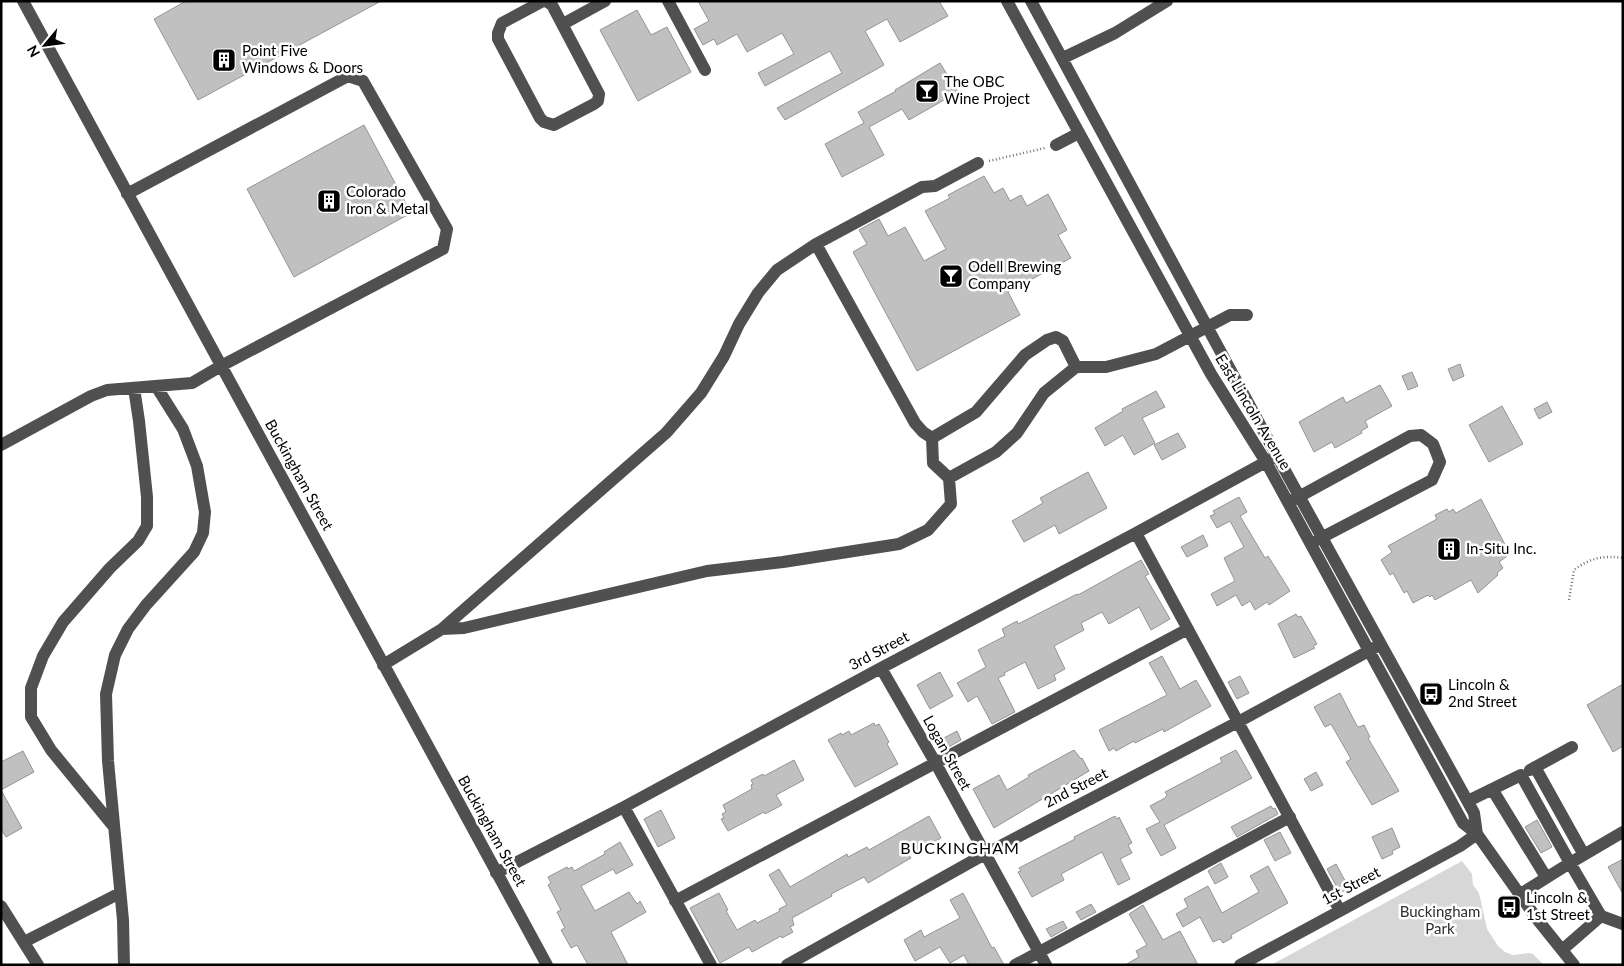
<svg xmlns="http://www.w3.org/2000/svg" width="1624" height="966" font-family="Lato,sans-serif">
<rect width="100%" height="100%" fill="#fff"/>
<path fill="#d7d7d7" d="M1462,861l10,13 1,11 6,8 8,36 11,17 7,6 8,3 16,-2 4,1 11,11h-273z"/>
<path fill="#c0c0c0" stroke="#949494" d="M186,1h195l-183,99 -44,-81z
M698,1h241l9,15 -48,26 -13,-23 -22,12 19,34 -99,55 -8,-12 65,-35 -12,-22 -65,35 -7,-13 36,-19 -12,-21 -35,19 -10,-18 -20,11 -3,-6 -11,6 -9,-16 15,-8z
M637,10l14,25 16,-8 24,45 -53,29 -38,-71z
M940,63l18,29 -49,28 -7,-11 -33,18 15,28 -42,22 -17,-33 39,-21 -6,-11 38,-21 -1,-1z
M364,125l47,88 -117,64 -47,-88z
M984,176l10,17 9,-5 7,13 11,-6 6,11 21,-12 19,36 -9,5 13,23 -63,34 12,23 -103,56 -64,-119 14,-8 -8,-14 20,-11 9,17 17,-9 19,34 22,-12 -21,-38 25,-13 -2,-3z
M1460,364l4,12 -11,5 -5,-12z
M1412,372l6,14 -10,4 -6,-14z
M1380,385l12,21 -27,15 3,6 -7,4 1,2 -27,15 -3,-6 -18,10 -15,-30 44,-25 3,6z
M1156,391l9,16 -23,11 13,25 -21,12 -11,-20 -18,11 -10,-18 28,-17 -1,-2z
M1547,402l5,10 -13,7 -5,-10z
M1502,406l21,38 -34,18 -20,-37z
M1178,433l8,14 -24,13 -8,-15z
M1088,472l19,36 -48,26 -4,-9 -31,17 -12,-21 31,-18 -3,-5z
M1239,497l8,15 -7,4 25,42 3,-2 22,35 -21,14 -2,-3 -12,8 -5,-9 -8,5 -6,-11 -19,11 -6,-12 24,-13 -11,-23 20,-11 -14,-26 -13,7 -7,-12 5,-2 -2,-3z
M1481,499l29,55 -11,8 4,6 -6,5 1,2 -20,18 -7,-13 -36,20 -3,-5 -2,2 -2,-2 -15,8 -6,-12 -3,2 -11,-20 -3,2 -9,-15 11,-8 -4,-6 49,-27 -2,-4 12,-6 2,3 4,-3 3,4z
M1203,535l5,11 -21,11 -6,-10z
M1141,560l8,14 -4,2 25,43 -19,11 -12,-23 -30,17 -7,-12 -21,11 3,7 -30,16 11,23 -11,6 2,5 -18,9 -13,-27 -21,11 1,2 -7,3 17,34 -23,12 -15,-28 -9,6 -11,-19 29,-16 -8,-17 27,-14 -3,-7 15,-8 1,3 59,-30 1,1z
M1296,614l2,3 3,-1 16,28 -4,2 2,2 -21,10 -16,-34z
M1162,656l18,33 16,-9 15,26 -47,26 -1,-3 -28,14 -1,-2 -18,10 -2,-3 -5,3 -10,-21 68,-35 -18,-32z
M940,672l13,24 -23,13 -13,-24z
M1240,676l9,17 -12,6 -9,-17z
M1623,684v62l-10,6 -26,-47z
M1340,693l17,33 2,1 5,-2 6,12 -2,1 31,53 -27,14 -26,-43 5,-3 -20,-35 -6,3 -11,-20z
M874,723l1,3 4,-2 10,18 -2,2 11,20 -43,23 -27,-47 13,-7 1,2 7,-4 2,4z
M957,731l4,9 -14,8 -5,-9z
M1074,750l7,9 1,-1 7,13 -95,57 -21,-39 26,-14 8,15 22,-13 -1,-2z
M1236,750l16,28 -88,47 12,23 -15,8 -15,-27 14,-7 -10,-16 15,-8 2,-3 -2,-3 57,-30 -2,-4z
M23,751l11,21 -33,18v-28z
M794,760l10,20 -28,15 6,10 -17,9 -1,-2 -36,19 -7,-12 3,-1 -2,-4 4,-2 -3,-7 29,-16 -1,-4 2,-1 -2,-4 12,-6 1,2z
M1316,772l7,13 -12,6 -7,-12z
M1,790l21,38 -16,9 -5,-8z
M1271,806l2,3 2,-1 3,6 -41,23 -6,-10z
M661,810l14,28 -17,9 -14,-28z
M929,816l12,22 -32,17 2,3 -43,25 -4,-6 -33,17 1,2 -40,22 2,7 -4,2 3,5 -11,6 -1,-2 -27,15 -2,1 -3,-5 -29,16 -30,-55 29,-15 9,17 -2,1 11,19 18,-10 2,3 23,-12 -1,-2 8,-4 -18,-30 10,-6 11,18 57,-33 1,3 19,-10 2,3z
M1115,816l2,3 2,-2 13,26 -4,2 4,8 -12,6 10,20 -12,6 -16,-33 -41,22 3,6 -32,17 -14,-25 3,-1 -2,-3 56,-29 -1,-2z
M1537,820l15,27 -11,6 -16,-26z
M1392,828l8,19 -8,4 1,3 -11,5 -10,-22z
M1280,832l11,21 -16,8 -11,-21z
M620,842l13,23 -17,9 -3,-5 -32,17 14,25 34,-19 8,12 3,-3 6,11 -35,20 17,33h-40l-11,-20 -6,3 -10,-18 4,-2 -8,-16 4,-2 -13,-25 3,-2 -3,-6 19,-10 1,2 4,-2 2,4 31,-17 -1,-2z
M1623,859v35l-15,-27z
M1221,863l7,14 -13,7 -7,-13z
M1336,864l13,24 -9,5 -13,-24z
M1268,866l20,37 -57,32 1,3 -9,5 -3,-4 -7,3 -13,-25 -17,10 -7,-13 12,-7 -4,-8 24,-13 14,27 37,-21 -9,-16z
M963,893l29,55 2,-1 10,18h-35l-5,-10 -14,8 -10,-16 -25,14 -11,-21 17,-10 3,7 36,-19 -10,-18z
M1091,904l5,8 -15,8 -5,-8z
M1143,905l20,35 17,-9 18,34h-73l14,-8 -3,-6 11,-6 -18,-31z
M1063,921l4,7 -16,9 -5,-8z"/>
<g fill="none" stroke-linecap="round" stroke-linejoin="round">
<path stroke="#727272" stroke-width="2.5" stroke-dasharray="1 2.5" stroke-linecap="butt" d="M989,161l56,-13
M1569,600l5,-30c16,-12 29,-15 49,-12"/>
<path stroke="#505050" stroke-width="12" d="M23,1l524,964
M543,1l-41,22 -4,10v6l42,79 4,4 10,3 40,-21 4,-3 1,-7 -47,-89 -6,-4
M668,1l37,69
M1007,1l204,373 55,88 197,361 14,11 60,85 37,46
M1031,1l246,455 197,357 3,21
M563,24l42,-23
M1063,58l52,-25 52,-32
M1056,145l23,-12
M816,244l99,179 8,9 9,6
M1076,367l-13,-26 -7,-4 -9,3 -22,15 -49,57 -44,26 1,25 16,15 47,-26 21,-19 27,-40 32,-26h30l50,-13 74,-39h17
M1,445l90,-49 16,-6 85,-7 29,-17 222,-117 4,-20 -84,-148 -15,-5 -221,118
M1293,500l117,-64 11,-1 12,9 7,18 -8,18 -115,60
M1136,533l204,378
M442,629l22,-1 243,-57 76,-9 116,-18 29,-14 23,-26 -2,-26
M383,665l59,-36 224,-196 35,-40 23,-37 15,-32 19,-31 19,-23 39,-26 106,-57 13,-1 43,-23
M881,668l54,94 111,203
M1535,767l49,88
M1530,770l42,-23
M1492,789l54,88
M1468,801l53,-26 49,88 -51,32
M624,807l87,158
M114,827l-63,-77 -20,-33v-29l12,-32 20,-34 47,-54 28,-27 9,-15v-29l-8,-76 -5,-33
M496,873l128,-66 257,-139 255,-135 137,-75
M675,901l513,-272
M1,906l37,59
M1601,916l22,8
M24,942l96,-49
M1562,950l39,-34 -31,-53 53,-31
M124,965l-1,-45 -15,-159 -2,-67 9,-39 13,-26 18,-24 48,-53 9,-19 2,-21 -8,-46 -14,-37 -27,-43
M787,965l198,-111 253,-132 138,-75
M1015,965l275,-148
M1240,965l220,-119 17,-12"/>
</g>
<defs>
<g id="building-square" transform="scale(1.25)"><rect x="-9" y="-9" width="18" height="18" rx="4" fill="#000" stroke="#fff"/><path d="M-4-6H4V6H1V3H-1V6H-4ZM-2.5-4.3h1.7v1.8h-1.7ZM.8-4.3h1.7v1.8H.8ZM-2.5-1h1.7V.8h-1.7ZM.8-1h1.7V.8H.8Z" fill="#fff"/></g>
<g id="bar-square" transform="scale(1.25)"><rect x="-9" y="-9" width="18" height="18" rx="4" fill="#000" stroke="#fff"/><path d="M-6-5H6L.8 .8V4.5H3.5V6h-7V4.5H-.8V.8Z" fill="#fff"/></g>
<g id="bus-square" transform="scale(1.25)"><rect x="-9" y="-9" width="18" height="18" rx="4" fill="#000" stroke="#fff"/><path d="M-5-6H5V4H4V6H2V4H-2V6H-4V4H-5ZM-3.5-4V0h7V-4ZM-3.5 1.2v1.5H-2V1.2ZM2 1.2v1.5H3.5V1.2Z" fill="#fff"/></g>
</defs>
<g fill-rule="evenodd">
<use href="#building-square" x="224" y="60"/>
<use href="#bar-square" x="927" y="91"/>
<use href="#building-square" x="329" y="201"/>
<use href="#bar-square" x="951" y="276"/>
<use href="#building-square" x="1449" y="549"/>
<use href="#bus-square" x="1431" y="694"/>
<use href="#bus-square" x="1509" y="907"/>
</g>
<g text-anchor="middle" stroke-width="5" stroke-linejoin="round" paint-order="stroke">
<g font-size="15" fill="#000" stroke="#fff" text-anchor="start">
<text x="242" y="56">Point Five<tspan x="242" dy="17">Windows &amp; Doors</tspan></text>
<text x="944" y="87">The OBC<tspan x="944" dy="17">Wine Project</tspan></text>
<text x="346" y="197">Colorado<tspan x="346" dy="17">Iron &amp; Metal</tspan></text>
<text x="968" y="272">Odell Brewing<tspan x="968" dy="17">Company</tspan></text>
<text x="1466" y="554">In-Situ Inc.</text>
<text x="1448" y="690">Lincoln &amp;<tspan x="1448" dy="17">2nd Street</tspan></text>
<text x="1526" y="903">Lincoln &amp;<tspan x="1526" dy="17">1st Street</tspan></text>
</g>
<g font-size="15" fill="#000" stroke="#fff">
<text transform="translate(1253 412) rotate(59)" y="5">East Lincoln Avenue</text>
<text transform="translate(299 475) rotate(61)" y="5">Buckingham Street</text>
<text transform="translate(879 651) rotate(-28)" y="5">3rd Street</text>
<text transform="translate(947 753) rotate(61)" y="5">Logan Street</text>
<text transform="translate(1076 788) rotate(-27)" y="5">2nd Street</text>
<text transform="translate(492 831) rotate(61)" y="5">Buckingham Street</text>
<text transform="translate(1351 886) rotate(-28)" y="5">1st Street</text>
</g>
<g font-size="15" fill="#2e2e2e" stroke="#fff">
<text x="1440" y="917">Buckingham<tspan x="1440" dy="17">Park</tspan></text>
</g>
<g font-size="16" letter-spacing="1" fill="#000" stroke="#fff">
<text x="960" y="854">BUCKINGHAM</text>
</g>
</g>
<rect width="1624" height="966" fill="none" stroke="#000000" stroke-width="5"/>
<g transform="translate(45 45) rotate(241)" stroke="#ffffff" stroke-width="4" paint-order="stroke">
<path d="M0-4L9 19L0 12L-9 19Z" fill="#000000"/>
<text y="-8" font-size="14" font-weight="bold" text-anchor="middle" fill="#000000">N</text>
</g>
</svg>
